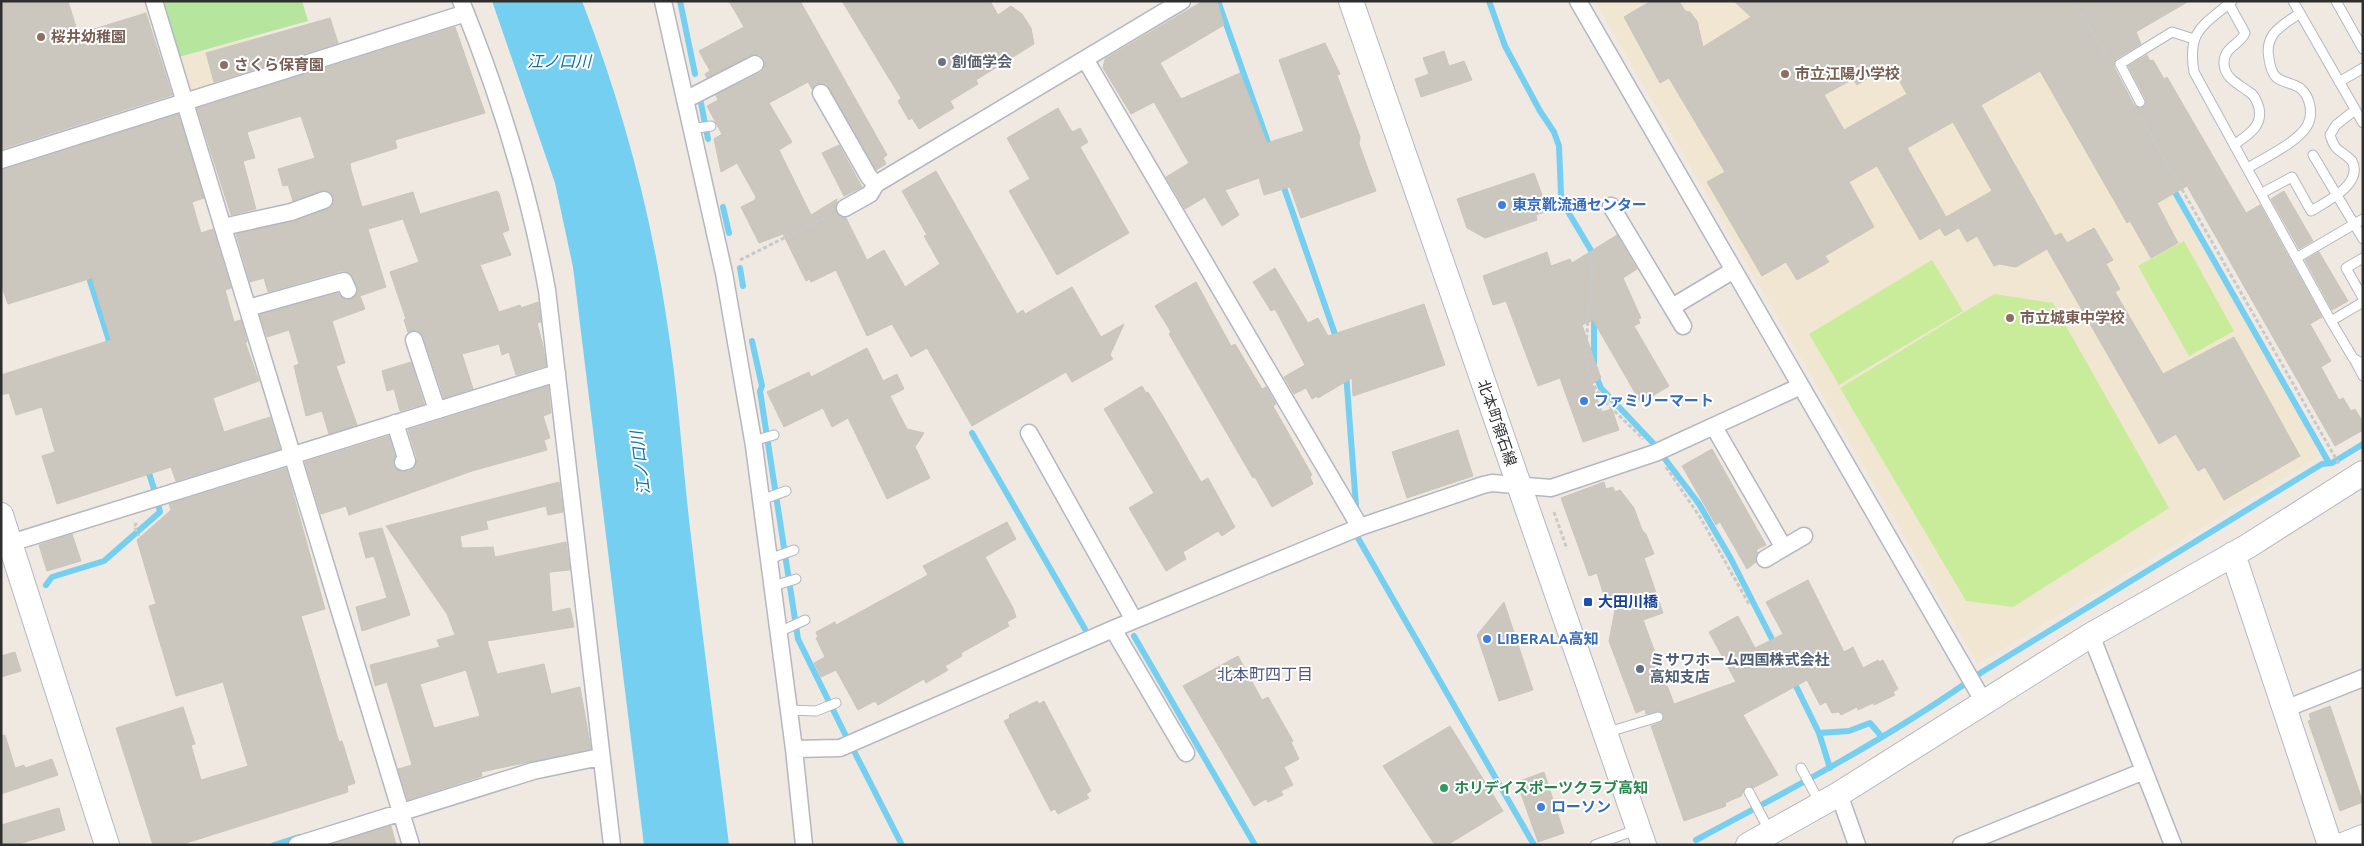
<svg xmlns="http://www.w3.org/2000/svg" width="2364" height="846" font-family="Ubuntu,'Noto Sans JP',sans-serif">
<rect width="100%" height="100%" fill="#efe9e1"/>
<path fill="#f0e6d1" d="M1595,1h467l259,454 -343,209z
M260,35l10,36 -80,24 -11,-37z"/>
<path fill="#b6e59e" d="M163,1h139l6,20 -129,36z"/>
<path fill="#c9ec9a" d="M2184,241l50,90 -45,25 -51,-90z
M1932,260l31,51 -124,74 -30,-51z
M1994,294l59,9 116,205 -156,99 -47,-6 -126,-213z"/>
<path fill="#75cff0" d="M492,1h90c40,103 69,211 85,321 11,68 15,137 23,206 12,106 26,211 39,317h-85l-71,-578 -18,-84z"/>
<g fill="none" stroke-linecap="round" stroke-linejoin="round">
<path stroke="#75cff0" stroke-width="6" d="M680,1l15,73
M1218,1l53,150
M1489,1l16,45 35,65 14,21 5,14 2,48 6,16 28,47
M701,103l7,36
M1282,182l55,158
M2172,187l157,276
M723,207l6,26
M740,268l3,18
M87,271l24,76
M752,341l10,45 -2,5 38,248 47,95
M1594,364v-50
M1346,373l10,133
M1595,374l6,14 52,55
M972,433l113,196
M1665,459l34,45 32,55 45,88
M147,467l8,25
M1358,538l176,307
M46,585l6,-8 52,-16 56,-49 -2,-8
M1134,636l121,209
M1793,680l26,53 30,-2 21,-8 12,14
M1819,733l11,35
M855,753l47,92
M1696,840c98,-52 196,-104 286,-168l340,-208 10,-1 31,-19
M274,845l25,-8"/>
</g>
<path fill="#cbc7bf" stroke="#cbc5ba" fill-rule="evenodd" d="M1,1h67l10,33 68,-21 26,82 -171,54z
M729,1h71l87,154 -4,3 3,6 -10,6 -50,-86h-10l-4,5 -4,-7 -39,21 23,39 -13,8 32,65 26,-16 -1,13 4,5 6,1 21,42 17,-10 21,37 35,-23 -16,-28 3,-1 -25,-44 34,-20 81,143 6,-4 2,4 47,-27 29,50 23,-13 -14,31 3,4 -41,23 -6,-10 -94,54 -45,-78 -16,9 -19,-33 -25,12 -31,-66 -25,12 -1,-3 -4,2 -23,-47 -24,9 -18,-36 14,-7 1,-3 -19,-34 -16,9 -7,-33 8,-5 -15,-28 11,-6 -2,-5 44,-22 4,-4v-9l-4,-5h-9l-44,23 -2,-4 5,-3 -11,-20 45,-24z
M842,1h148l8,14 13,-9 11,8 9,14 3,16 -58,36 2,4 -28,17 4,7 -35,21 -7,-11 -3,2 -11,-19 3,-3z
M1203,1h14l7,24 -64,38 21,36 59,-26 27,70 37,-12 -25,-71 46,-17 15,31 -3,1 23,62 -1,7 17,47 -75,27 -11,-31 -26,8 -5,-17 -34,12 14,25 -17,11 -17,-29 -20,12 -19,-32 23,-14 -35,-61 -23,12 -28,-46 2,-9z
M1651,1h28l6,10 5,1 7,9 6,26 48,-30 -17,-16h455l-53,31 5,12 -25,15 -2,8 20,38 6,3 5,-2 1,-6 -18,-34 19,-11 3,6 3,-1 11,19 3,-2 79,136 14,-8 62,112 -12,7 21,37 -10,6 18,33 4,-2 8,13 4,-2 8,13v8l-28,16 -148,-260 -30,17 21,40 -27,15 -21,-37 -3,2 -87,-152 -59,34 74,131 6,-3 6,10 27,-15 19,32 -7,4 14,25 -5,3 48,82 71,-37 66,119 -76,44 -19,-33 -7,4 -22,-37 -17,10 -112,-195 -31,18 -17,-3 -5,2 -17,-30 -10,6 -8,-14 -14,8 -5,-8 -20,12 -43,-74 -28,16 25,45 -49,29 4,6 -32,18 -11,-18 -24,14 -55,-94 18,-10 -56,-94 -9,5 -36,-66zM1890,65l17,29 -63,36 -20,-35 29,-16 4,6zM1953,122l39,69 -46,26 -39,-69z
M330,18l8,25 -124,39 -8,-29z
M455,27l30,86 -90,27 2,8 -47,15 1,7 11,37 51,-15 7,22 77,-23 2,2 10,37 -7,3 9,22 -31,10 19,47 21,-7 1,3 17,-6 3,20 -4,1 6,23 3,20 -30,9 -7,-23 -7,3 -3,-11 -37,10 11,35 -29,9 -21,-62 -6,-6 -9,2 -4,-12 2,-1 -16,-47 29,-10 -16,-43 -35,10 18,58 -26,9 5,13 -33,12 13,42 -9,3 21,59 -28,9 -7,-23 -16,5 -12,-50 5,-2 -10,-34 -22,7 -7,-22 78,-22 5,5 9,1 6,-8 -5,-14 -7,-6h-5l-73,21 -4,-14 -14,4 -14,-48 58,-13 38,-15 1,-10 -7,-6 -33,11 -5,-16 -5,1 -5,-17 37,-11 -14,-42 -54,16 8,26 -12,3 13,48 -25,6 -34,-107z
M1444,51l5,15 15,-5 8,19 -51,17 -6,-18 14,-5 -6,-16z
M1058,108l14,24 8,-4 8,14 -8,5 49,86 -72,42 -48,-84 21,-12 -23,-41z
M178,114l26,84 -12,4 9,31 12,-4 18,59 -6,2 9,32 7,-2 6,22h-2l14,39 -46,17 11,34 46,-15 10,32 -104,32 -5,-14 -114,37 -15,-48 13,-4 -13,-45 -26,8 -7,-22 -8,2v-20l110,-35 -19,-62 -84,26 -7,-20v-114z
M839,145l23,42 -18,9 -22,-43z
M1534,173l14,38 -12,4 1,5 -52,18 -18,-10 -10,-29z
M2284,191l29,50 -14,8 -28,-50z
M1617,235l20,34 -14,9 18,40 -3,1 2,4 -6,3 35,60 -28,17 -48,-83 -11,5 19,53 -9,6 10,28 10,-3 7,21 -36,12 -23,-64 -22,8 -32,-85 -13,4 -10,-29 64,-24 4,14 19,-7 2,4z
M2319,252l29,49 -16,9 -27,-50z
M1275,268l33,55 10,-5 10,18 96,-32 21,61 -92,31 -1,-18 -34,20 -1,-2 -5,3 -6,-11 -12,6 -10,-17 21,-12 -30,-56 -4,2 -18,-29z
M1196,282l35,64 4,-2 27,45 4,-2 10,17 -3,2 39,69 -2,2 3,7 -41,23 -17,-30 -2,1 -84,-144 2,-2 -16,-26z
M867,348l16,33 14,-7 7,15 -14,7 17,33 17,4 -9,14 15,31 -43,21 -39,-81 -16,9 -9,-19 -39,19 -17,-35 42,-20 2,5z
M411,362l13,42 -24,7 -6,-22 -7,2 -5,-20z
M548,386l3,27 -8,3 7,22 -6,2 3,10 -75,21 -123,44 -3,-9 -25,8 -16,-52 84,-26 6,20 -2,8 3,5 5,3 8,-1 5,-3 3,-10 -9,-28z
M1142,386l4,7 2,-1 19,31 34,59 7,-4 27,49 -13,9 -4,-5 -35,21 3,7 -20,12 -37,-63 25,-15 -50,-84z
M1458,430l15,46 -66,22 -15,-46z
M1712,449l54,96 -10,5 2,3 -2,9 -9,7 -27,-47 -4,3 -34,-59z
M286,468l39,141 -24,7 38,126 3,-1 13,42 -8,3 1,6 -168,53h-27l-37,-117 67,-21 12,37 -4,1 10,35 47,-14 -25,-84 -47,14 -27,-90 7,-2 -19,-64 34,-30 -2,-6z
M559,482l4,30 -15,3 -2,-9 -60,15 2,8 -28,7 2,12 31,-1 2,10 71,-15 4,28 -21,2 3,40 18,-4 4,19 -87,14 10,33 47,-10 7,30 29,-7 11,62 -110,23 1,4 -74,24 -10,-31 14,-4 -25,-83 -12,4 -5,-21 70,-18 -3,-7 18,-5 -8,-21 -61,-88zM466,670l14,46 -46,12 -14,-44z
M1604,482l2,7 7,-2 2,5 5,-2 14,18 8,22 4,4 8,20 -10,4 19,55 -20,7 31,84 62,-22 -27,-50 29,-16 17,32 28,-14 -17,-32 42,-22 36,72 9,-5 10,21 15,-8 1,2 4,-2 15,29 -5,3 2,3 -21,10 -1,-2 -15,7 -1,-3 -16,8 -2,-3 -7,1 -6,-11 -6,3 -13,-25 -64,35 35,60 -25,13 -7,-1 -5,9 -16,7 1,3 -42,15 -33,-95 11,-4 2,-7 -5,-4 -13,3 -1,-5 -9,4 -27,-72 7,-36 -11,-6 -8,-26 -8,3 -28,-78z
M1007,522l9,17 -31,18 28,51 3,9 -9,5 2,4 -48,27 1,3 -17,10 3,4 -22,13 -2,-4 -46,26 -3,-4 -17,9 -22,-40 -15,7 -7,-14 11,-6 -9,-19 2,-1 -2,-5 19,-10 1,3 92,-50 -5,-9z
M382,528l28,87 -48,16 -6,-24 31,-9 -13,-42 -8,2 -7,-25z
M72,534l9,27 -34,10 -8,-26z
M1504,602l29,88 -34,11 -22,-66z
M15,652l6,19 -20,6v-21z
M1238,656l24,44 6,-3 25,44 -2,1 8,17 -15,8 9,18 -12,6 2,4 -15,7 -2,-3 -12,7 -71,-120z
M1037,701l2,3 5,-3 47,90 -5,3 3,4 -31,16 -3,-5 -4,2 -47,-90 6,-3 -1,-3z
M2330,706l33,96 -23,9 -32,-90 3,-1 -2,-6z
M1450,726l53,85 -56,34h-12l-52,-79z
M5,735l10,33 9,-3 1,3 27,-9 6,16 -57,19v-58z
M1544,772l20,61 -26,9 -21,-60z
M59,808l6,22 -50,15h-14v-20z
M391,826l5,19h-61v-2z"/>
<g fill="none" stroke-linecap="round" stroke-linejoin="round">
<g stroke="#b4b7c1" stroke-width="11">
<path id="lane" d="M2232,1c-29,25 -45,29 -38,71l137,249 22,37 10,6
M2293,1l70,122
M2336,1l27,48
M2229,4l16,29c-5,12 -22,14 -21,31 1,15 15,20 25,28 6,3 8,10 10,16 4,18 -11,27 -24,36
M2339,82l24,-14
M2140,102l-20,-38 52,-32 22,7
M691,129l20,-3
M2313,155l50,84
M2248,168c16,-10 50,-26 59,-42 7,-12 3,-30 -7,-38 -7,-5 -17,-5 -24,-11 -5,-5 -6,-12 -7,-18 -5,-25 12,-33 31,-46
M2262,193l30,-16 19,34c15,-9 53,-27 41,-50 -11,-12 -16,-7 -22,-26l6,-10 19,-15
M2298,257l65,-38
M2363,258l-17,10 17,30
M2331,321l32,-19
M2354,359l9,17
M753,441l21,-6
M761,500l25,-9
M769,559l25,-9
M773,586l23,-7
M779,632l26,-12
M789,710l27,1 20,-8
M1605,733l53,-16
M1801,768l19,35
M1749,792l21,40
M1595,845l43,-16"/>
</g>
<g stroke="#b4b7c1" stroke-width="19">
<path id="street" d="M154,1l257,844
M461,1c38,93 68,190 86,289l65,555
M663,1l61,272 30,173 40,303 10,96
M1578,1l407,703
M1085,59l275,468
M821,93l48,84 7,7
M685,100l70,-36
M1,160l465,-147
M1611,206l72,120
M845,208l25,-14 6,-10 306,-183
M223,227l68,-15 33,-12
M1672,307l62,-37
M248,308l96,-27 4,9
M414,340l23,70
M395,423l12,38 -4,1
M1714,427l70,121
M1029,433l105,187
M1,546l556,-173
M1765,559l39,-23
M1113,629l73,124
M2091,635l82,210
M2285,709l78,-31
M794,749l46,-1 273,-119 247,-102 123,-42 9,-2 59,5 104,-35 146,-67
M1839,794l18,51
M297,845l236,-74 67,-14
M1961,845l183,-74"/>
</g>
<g stroke="#b4b7c1" stroke-width="26">
<path id="secondary" d="M1351,1l293,844
M1,515l106,330
M2233,554l97,291
M1748,845l91,-51 252,-159 157,-89 115,-73
M2343,845l20,-8"/>
</g>
<path stroke="#c9c9c9" stroke-width="3" stroke-dasharray="4 2.5" stroke-linecap="butt" d="M2074,1l33,57
M2140,116l199,348
M1591,257c5,39 -13,87 1,124 7,19 36,42 51,58
M740,260l88,-44
M1666,467l34,50 49,87
M1554,512l13,37
M137,523l-3,3 5,10"/>
<use href="#lane" stroke="#fff" stroke-width="9"/>
<use href="#street" stroke="#fff" stroke-width="16"/>
<use href="#secondary" stroke="#fff" stroke-width="24"/>
</g>
<g fill="#8d6e63" stroke="#fff" stroke-width="2">
<circle cx="41" cy="37" r="5"/>
<circle cx="224" cy="65" r="5"/>
<circle cx="1785" cy="74" r="5"/>
<circle cx="2010" cy="318" r="5"/>
</g>
<circle fill="#6b7280" stroke="#fff" stroke-width="2" cx="942" cy="62" r="5"/>
<g fill="#3f7fe0" stroke="#fff" stroke-width="2">
<circle cx="1502" cy="205" r="5"/>
<circle cx="1584" cy="401" r="5"/>
<circle cx="1487" cy="639" r="5"/>
<circle cx="1541" cy="807" r="5"/>
</g>
<rect fill="#1a4fb4" stroke="#fff" stroke-width="2" x="1583" y="597" width="10" height="10" rx="2.5"/>
<circle fill="#5c6f8a" stroke="#fff" stroke-width="2" cx="1640" cy="669" r="5"/>
<circle fill="#2e9e5b" stroke="#fff" stroke-width="2" cx="1444" cy="788" r="5"/>
<g text-anchor="middle" stroke-width="4" stroke-linejoin="round" paint-order="stroke">
<g font-size="15" font-weight="bold" fill="#785e54" stroke="#fff" text-anchor="start">
<text x="51" y="42">桜井幼稚園</text>
<text x="234" y="70">さくら保育園</text>
<text x="1795" y="79">市立江陽小学校</text>
<text x="2020" y="323">市立城東中学校</text>
</g>
<g font-size="15" font-weight="bold" fill="#5b616d" stroke="#fff" text-anchor="start">
<text x="952" y="67">創価学会</text>
</g>
<g font-size="15" font-weight="bold" fill="#366cbe" stroke="#fff" text-anchor="start">
<text x="1512" y="210">東京靴流通センター</text>
<text x="1594" y="406">ファミリーマート</text>
<text x="1497" y="644">LIBERALA高知</text>
<text x="1551" y="812">ローソン</text>
</g>
<g font-size="15" fill="#2e2e2e" stroke="#fff">
<text transform="translate(1497 423) rotate(71)" y="5">北本町領石線</text>
</g>
<g font-size="15" font-weight="bold" fill="#164399" stroke="#fff" text-anchor="start">
<text x="1598" y="607">大田川橋</text>
</g>
<g font-size="15" font-weight="bold" fill="#4e5e75" stroke="#fff" text-anchor="start">
<text x="1650" y="665">ミサワホーム四国株式会社<tspan x="1650" dy="17">高知支店</tspan></text>
</g>
<g font-size="15" font-weight="bold" fill="#27864d" stroke="#fff" text-anchor="start">
<text x="1454" y="793">ホリデイスポーツクラブ高知</text>
</g>
<g font-size="16" font-style="italic" fill="#0d6fa3" stroke="#fff">
<text x="559" y="67">江ノ口川</text>
<text transform="translate(640 463) rotate(-97)" y="6">江ノ口川</text>
</g>
<g font-size="16" fill="#4d5680" stroke="#fff">
<text x="1265" y="680">北本町四丁目</text>
</g>
</g>
<rect width="2364" height="846" fill="none" stroke="#2e2e2e" stroke-width="5"/>
</svg>
